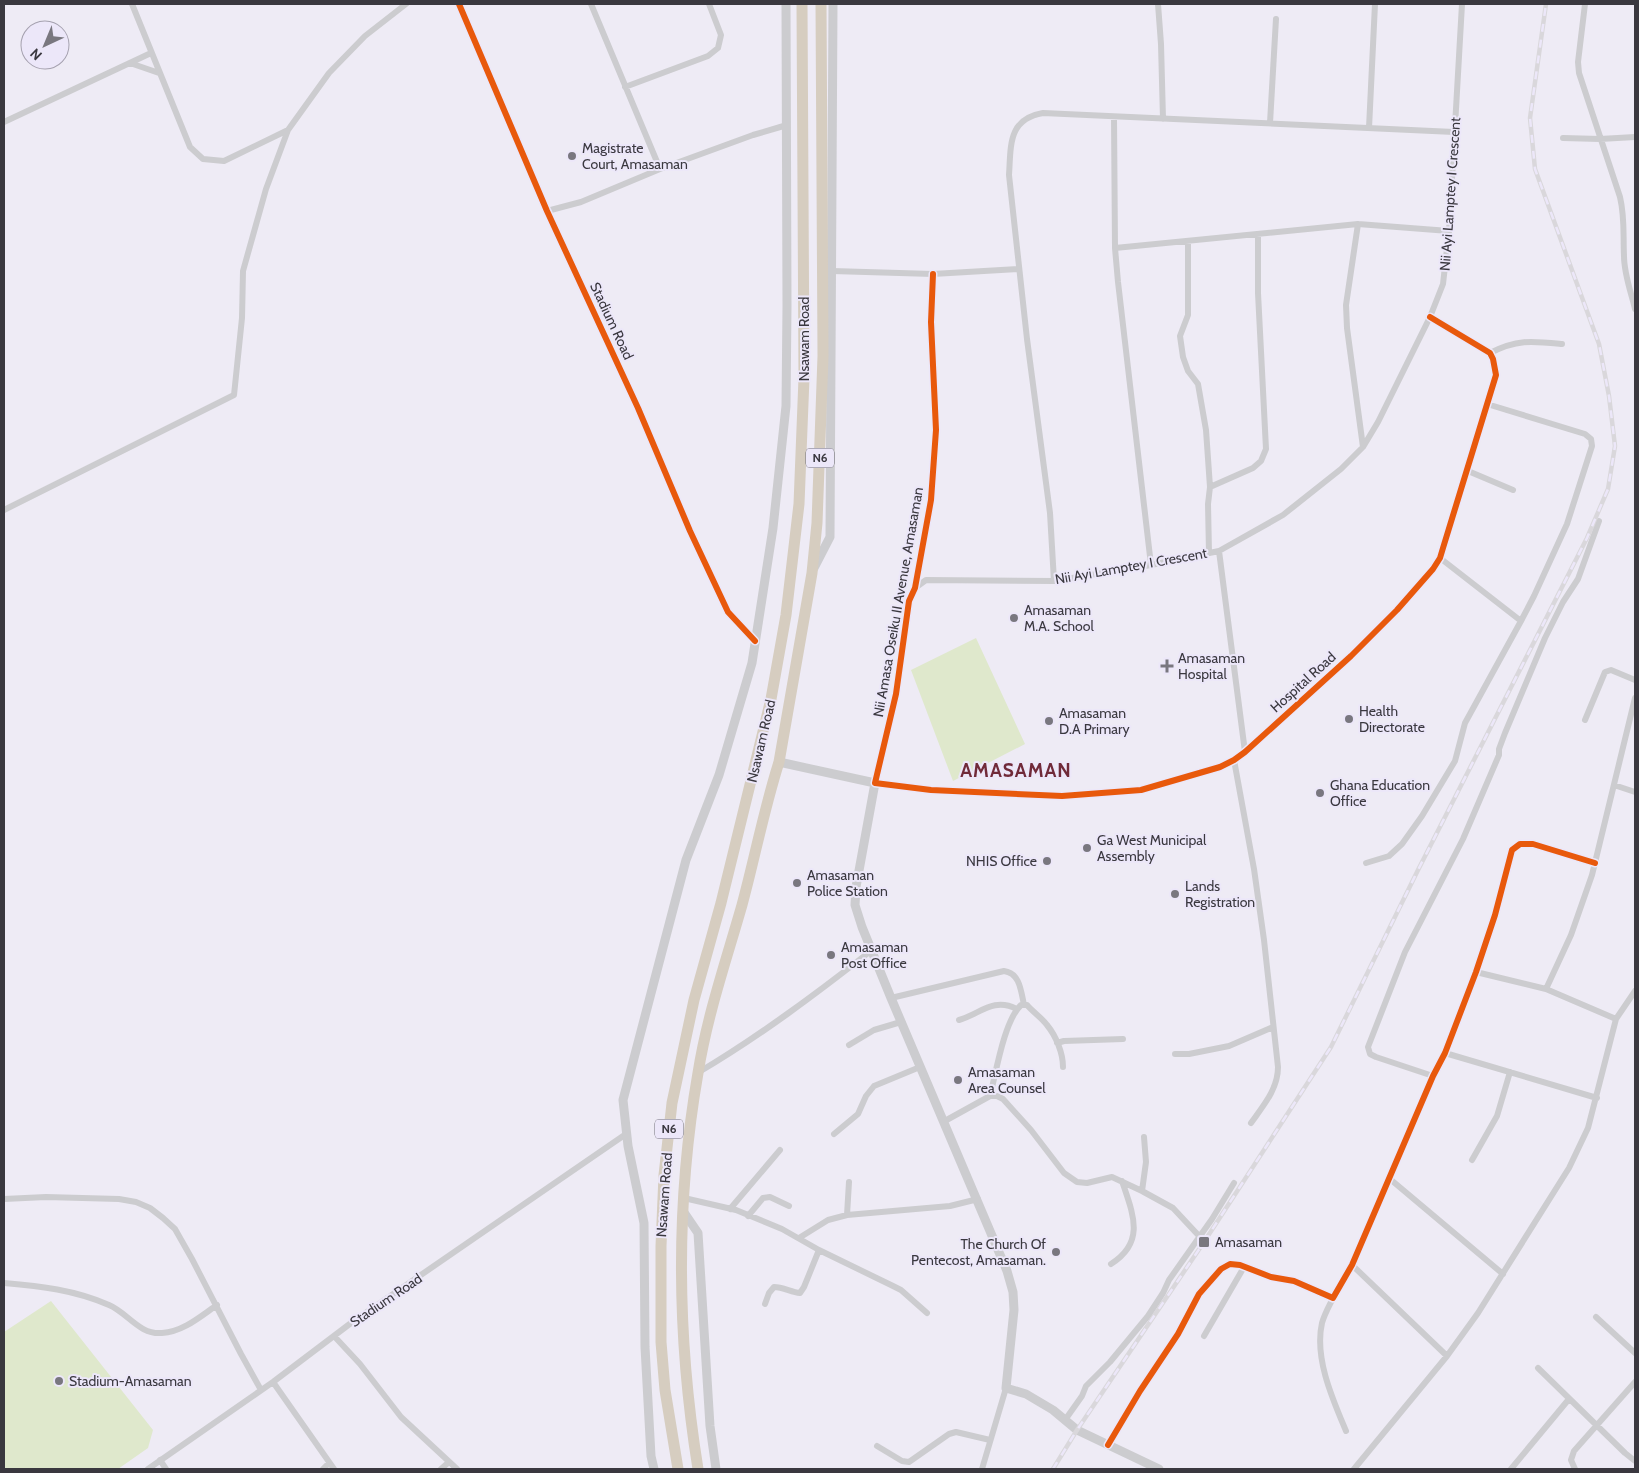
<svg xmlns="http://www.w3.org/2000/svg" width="1639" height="1473" font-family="Cabin,sans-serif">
<rect width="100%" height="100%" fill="#eeebf5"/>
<path fill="#dfe8cc" d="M976,638l49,106 -72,37 -42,-111z
M51,1301l102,129 -5,18 -30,21h-114v-137z"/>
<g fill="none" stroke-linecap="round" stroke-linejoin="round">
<path stroke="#cccccf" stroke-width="6" d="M132,4l58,143 13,12 21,2 64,-31
M459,4l88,207 91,197 52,123 38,81 27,29
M591,4l69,165
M1158,4l3,40 2,75
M1585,4l-7,58 1,11 41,124c5,21 3,38 4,59 0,18 7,36 11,53
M130,63l29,10
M625,87l83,-31 10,-8 3,-13 -12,-31
M1114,117l1,131 3,34 33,283
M4,122l147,-69
M1270,123l6,-104
M1369,128l6,-124
M1563,138l37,1 35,-2
M547,211l34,-9 79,-33 93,-34 34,-10
M1358,224l-12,81 1,23 16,119
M1188,241v74l-8,21 3,21 5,14 10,13 8,46 4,57
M1115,248l243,-24 91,7
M832,271l101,3 85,-5
M933,274l-2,48 5,108 -5,70 -16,88 -6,13 -13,93 -21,89 56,7 131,6 79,-6 79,-23 14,-7 11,-8 106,-96 46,-46 36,-41 7,-11 3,-10 53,-173 -3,-16 -3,-6 -60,-36
M1490,353c27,-14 42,-12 72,-9
M1487,404l98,30 6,5 1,7 -25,78 -33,72 -13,25
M1468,471l45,19
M4,510l230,-115 8,-77 1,-47 23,-82 22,-59 41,-57 36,-37 41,-32
M1219,551l26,201
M1209,553l-1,-49 2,-17 43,-19 8,-7 5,-12 -8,-156v-59
M1054,581l-4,-68 -23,-174 -18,-164c2,-30 -1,-56 34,-62l411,19
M915,588l11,-8 128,1 97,-16 68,-14 64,-36 58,-46 22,-22 15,-25 52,-105 13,-33 6,-53 13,-227
M1585,720l20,-48 6,-2 24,10
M1234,760l20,109 10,71 14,127c0,22 -15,39 -27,56
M1614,785l21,7
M1366,863l23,-7 13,-12 20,-28 33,-55 10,-38 56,-102 -81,-63
M1476,972l70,17 70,30
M1546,989l25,-54 21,-60 43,-177
M891,998l113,-27c16,2 17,20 20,34
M959,1020c21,-6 34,-23 58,-11
M1057,1043l7,-2 59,-2
M849,1045l25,-15 27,-8
M1445,1053l152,45
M1175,1054h14l40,-8 44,-19
M699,1072c61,-36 117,-78 173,-122
M1433,1076l-57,-19 -6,-3 -2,-7 37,-95 58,-113 36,-84v-6l6,-16 40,-95 18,-36 15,-23 21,-58
M990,1096c6,-23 14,-75 31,-91h6c6,7 15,13 20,20 9,11 16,28 16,42
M943,1122l47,-26h7l6,3 28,31 33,43 13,9 10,1 25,-6 30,14 31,17 27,29
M834,1134l24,-20 8,-18 8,-10 46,-19
M1472,1160l25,-44 13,-44
M1390,1179l113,95
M1142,1191l4,-29 -2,-25
M684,1198l52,12 46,19 37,21 72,35 10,5 26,23
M4,1199l42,-2 73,2 17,3 14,6 13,10 12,11 17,30 49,95 20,36
M730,1209l50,-59
M847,1215l2,-33
M748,1216l15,-18 7,-1 19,9
M799,1238l29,-18 19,-5 103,-9 28,-7
M1111,1264c35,-22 22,-50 11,-83
M1352,1265l95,91
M4,1283c36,3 71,7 105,22 19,8 30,30 53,28 21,-1 39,-17 55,-28
M1333,1298c-4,8 -9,17 -11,25 -8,35 11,77 24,108
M765,1304l4,-11 5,-6c9,0 17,5 26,6l4,-6 15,-37
M1596,1317l39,36
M334,1336l26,28 41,53 56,52
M1204,1336l40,-69
M1538,1368l87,85 10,8
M273,1382l61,87
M1065,1420l17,-24 4,-10 24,-24 38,-46 15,-23 6,-13 43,-61 22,-36
M1108,1445l32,-54 38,-57 21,-40 22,-25 9,-5 10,1 31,12 23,4 39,17 19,-33 81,-189 12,-23 31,-81 19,-57 17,-65 8,-6h13l62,19
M877,1446l25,15 7,1 40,-28 7,-2 34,8
M160,1460l6,9
M148,1469l125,-87 78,-59 275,-189
M323,1469l6,-6
M441,1469l8,-7
M982,1469l24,-81
M1354,1469l93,-113 31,-43 91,-145 19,-40 28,-109 19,-28
M1511,1469l58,-70
M1575,1469l-4,-9 3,-9 61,-69"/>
<path stroke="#cccccf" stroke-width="9" d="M814,568l16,-31 3,-533
M779,762l96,21 -19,104 -1,18 7,22 29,71 116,273 6,21 1,18 -8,78 20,6 27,16 24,20 82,39
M683,1211l15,22 12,193 6,43
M654,1469l-3,-13 -6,-109 -1,-124 -16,-77 -5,-46 63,-240 33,-85 33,-112 21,-135 13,-122 1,-100 -1,-302"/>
<path stroke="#d6cdc0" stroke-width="11" d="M678,1469l-13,-79 -4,-48v-96l3,-71 8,-72 22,-103 27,-97 50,-204 15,-84 13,-111 5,-126 -2,-374
M698,1469c-21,-131 -23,-264 0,-396 9,-57 28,-112 44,-168 13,-48 22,-96 37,-143l33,-189 5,-50 6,-167 -2,-352"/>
<g stroke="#d9d7db" stroke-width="4.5">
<path id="rail" d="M1053,1469l24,-39 127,-188 127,-195 87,-177 169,-332 21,-49 7,-43 -6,-50 -10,-52 -64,-175 -5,-51 16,-114"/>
</g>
<use href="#rail" stroke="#ece7f9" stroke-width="2.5" stroke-dasharray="8" stroke-linecap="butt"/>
<g stroke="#ece7f9" stroke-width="9">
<path id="cycleway" d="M459,4l88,207 91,197 52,123 38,81 27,29
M933,274l-2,48 5,108 -5,70 -16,88 -6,13 -13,93 -21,89 56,7 131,6 79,-6 79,-23 14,-7 11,-8 106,-96 46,-46 36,-41 7,-11 3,-10 53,-173 -3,-16 -3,-6 -60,-36
M1108,1445l32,-54 38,-57 21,-40 22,-25 9,-5 10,1 31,12 23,4 39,17 19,-33 81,-189 12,-23 31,-81 19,-57 17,-65 8,-6h13l62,19"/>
</g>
<use href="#cycleway" stroke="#e8590c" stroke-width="6"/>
</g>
<g fill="#79777f" stroke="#ece7f9" stroke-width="2">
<circle cx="572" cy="156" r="5"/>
<circle cx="1014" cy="618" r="5"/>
<path d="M1164.5 658.5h5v5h5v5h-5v5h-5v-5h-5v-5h5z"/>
<circle cx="1349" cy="719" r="5"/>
<circle cx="1049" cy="721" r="5"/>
<circle cx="1320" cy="793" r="5"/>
<circle cx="1087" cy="848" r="5"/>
<circle cx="1047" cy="861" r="5"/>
<circle cx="797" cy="883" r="5"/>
<circle cx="1175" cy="894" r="5"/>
<circle cx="831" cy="955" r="5"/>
<circle cx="958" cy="1080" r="5"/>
<rect x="1198" y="1236" width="12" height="12" rx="2.5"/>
<circle cx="1056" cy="1252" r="5"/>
<circle cx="59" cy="1381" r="5"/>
</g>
<g text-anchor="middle" stroke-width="4" stroke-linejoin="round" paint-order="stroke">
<g fill="#ece7f9" stroke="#6f6c77" stroke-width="1">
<rect x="806" y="448.5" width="28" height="19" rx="4"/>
<rect x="655" y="1119.5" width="28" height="19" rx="4"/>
</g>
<g font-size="12" font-weight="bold" fill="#3a383f">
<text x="820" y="462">N6</text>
<text x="669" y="1133">N6</text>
</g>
<g font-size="14" fill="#3a383f" stroke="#ece7f9" text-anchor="start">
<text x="582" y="153">Magistrate<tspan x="582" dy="16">Court, Amasaman</tspan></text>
<text x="1024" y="615">Amasaman<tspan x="1024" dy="16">M.A. School</tspan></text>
<text x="1178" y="663">Amasaman<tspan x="1178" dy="16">Hospital</tspan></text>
<text x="1359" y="716">Health<tspan x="1359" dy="16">Directorate</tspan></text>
<text x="1059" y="718">Amasaman<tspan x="1059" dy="16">D.A Primary</tspan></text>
<text x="1330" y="790">Ghana Education<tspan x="1330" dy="16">Office</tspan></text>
<text x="1097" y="845">Ga West Municipal<tspan x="1097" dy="16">Assembly</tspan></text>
<text x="1037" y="866" text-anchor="end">NHIS Office</text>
<text x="807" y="880">Amasaman<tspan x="807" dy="16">Police Station</tspan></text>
<text x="1185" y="891">Lands<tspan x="1185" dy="16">Registration</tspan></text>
<text x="841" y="952">Amasaman<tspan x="841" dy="16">Post Office</tspan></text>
<text x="968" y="1077">Amasaman<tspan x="968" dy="16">Area Counsel</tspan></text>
<text x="1215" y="1247">Amasaman</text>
<text x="1046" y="1249" text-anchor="end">The Church Of<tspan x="1046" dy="16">Pentecost, Amasaman.</tspan></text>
<text x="69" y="1386">Stadium-Amasaman</text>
</g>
<g font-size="14" fill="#3a383f" stroke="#ece7f9">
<text transform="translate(1450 194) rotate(-86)" y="5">Nii Ayi Lamptey I Crescent</text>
<text transform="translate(612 321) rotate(65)" y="5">Stadium Road</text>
<text transform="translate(804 339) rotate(-90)" y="5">Nsawam Road</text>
<text transform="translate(1131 566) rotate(-10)" y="5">Nii Ayi Lamptey I Crescent</text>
<text transform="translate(898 602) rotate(-80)" y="5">Nii Amasa Oseiku II Avenue, Amasaman</text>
<text transform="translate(1303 682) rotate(-42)" y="5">Hospital Road</text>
<text transform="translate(761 741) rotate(-77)" y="5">Nsawam Road</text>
<text transform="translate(664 1195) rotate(-86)" y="5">Nsawam Road</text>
<text transform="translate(386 1300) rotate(-34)" y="5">Stadium Road</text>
</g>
<g font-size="19" font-weight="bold" letter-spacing="1" fill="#702a39" stroke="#ece7f9">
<text x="1016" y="777">AMASAMAN</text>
</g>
</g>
<rect width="1639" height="1473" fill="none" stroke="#3a383f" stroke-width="10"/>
<g transform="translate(45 45) rotate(224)"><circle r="24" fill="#ece7f9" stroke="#a5a1af"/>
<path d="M0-4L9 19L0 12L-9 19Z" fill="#79777f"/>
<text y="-8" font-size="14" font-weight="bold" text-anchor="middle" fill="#3a383f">N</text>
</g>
</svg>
